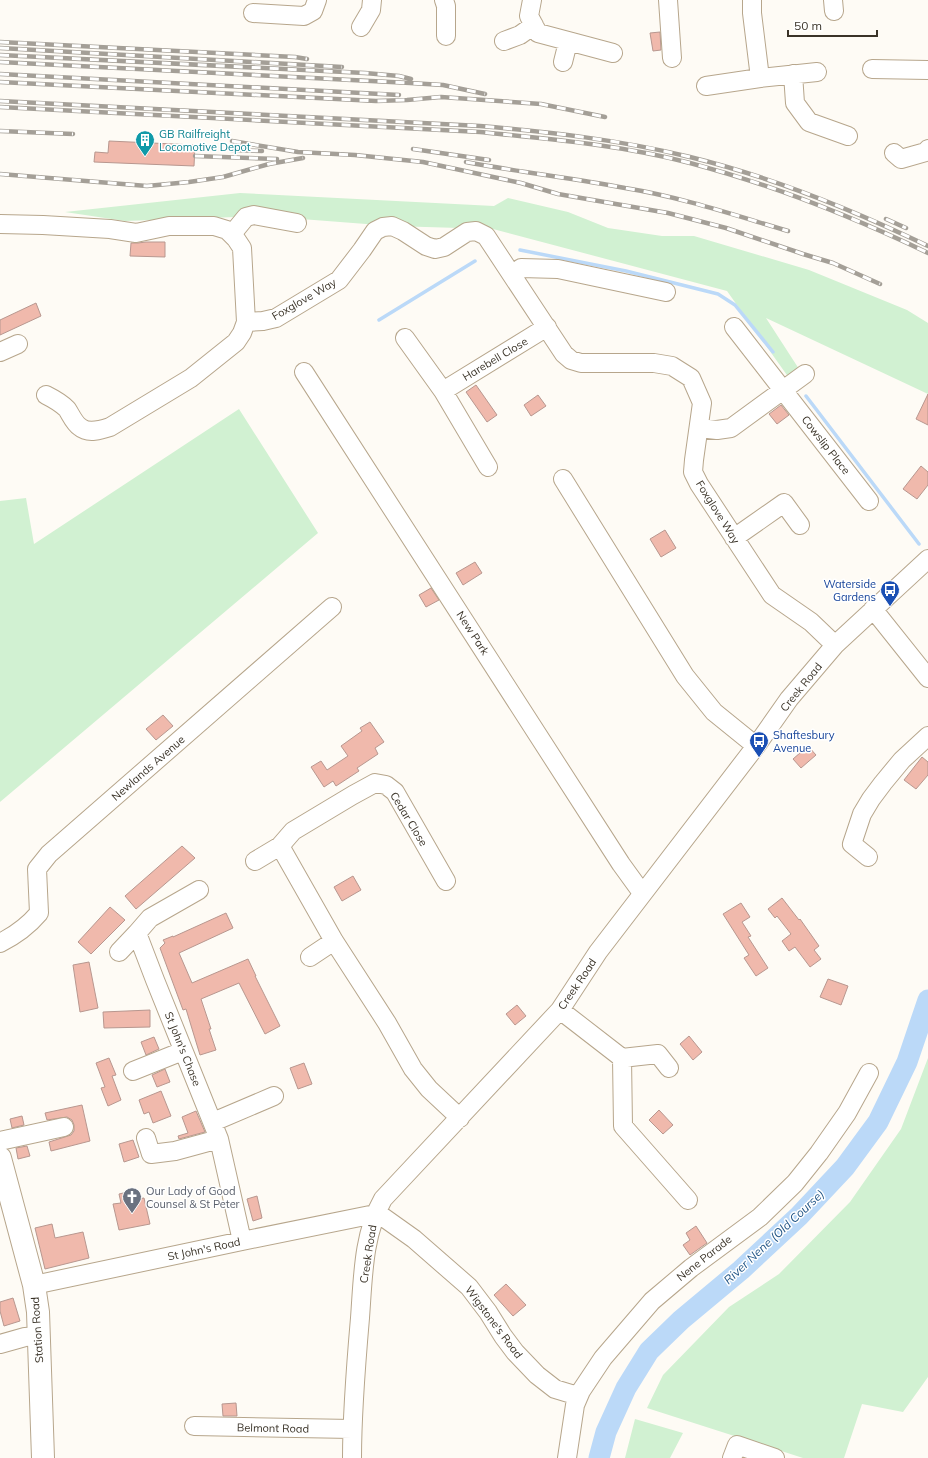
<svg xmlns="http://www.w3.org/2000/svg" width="928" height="1458" font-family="Mulish,sans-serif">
<rect width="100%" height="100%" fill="#fefbf5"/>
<path fill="#d1f1d2" d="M240,193l254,13 14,-8 60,14 40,16 54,8h32l115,34 98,40 21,13v71l-162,-76 33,51 -10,9 -62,-87 -234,-62 -101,-3 -130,-10 -137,5 -60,-9z
M239,409l79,124 -318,269v-301l26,-3 8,46z
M928,1058v319l-25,35 -41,-8 -18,54h-41l-156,-50 16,-33 66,-68 50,-33 71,-72 51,-73z
M635,1419l48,14 -13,25h-45z"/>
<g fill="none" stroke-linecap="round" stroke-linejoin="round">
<path stroke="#bbd9f8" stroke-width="3.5" d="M520,250l106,21 92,23 17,11 38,47
M379,320l96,-59
M806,396l113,148"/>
<path stroke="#bbd9f8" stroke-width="21" d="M599,1458l7,-26 20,-44 23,-37 32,-31 60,-50 58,-54 46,-49 33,-45 29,-60 21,-62"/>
</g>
<path fill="#f0b9ac" stroke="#b8978f" d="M660,32l1,18 -8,1 -3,-18z
M109,141l86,4 -1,21 -100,-4 1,-10 13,1z
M146,242h19v15l-35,-1 1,-13h7z
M36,303l5,13 -41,19v-15z
M476,385l21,30 -10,7 -21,-30z
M928,394v31l-12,-6z
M538,395l8,11 -15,10 -7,-11z
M781,405l8,10 -12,9 -8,-10z
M921,466l7,6v13l-11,14 -14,-10z
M665,530l11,18 -15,9 -11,-18z
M475,562l7,11 -19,12 -7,-12z
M431,588l8,12 -13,7 -7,-12z
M163,715l10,11 -17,14 -10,-11z
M370,722l14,20 -9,6 3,6 -21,14 2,3 -23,15 -3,-5 -9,6 -13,-20 10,-6 6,9 21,-14 -7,-10 21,-15 -2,-3z
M808,746l8,9 -15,13 -8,-9z
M922,757l6,5v13l-12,14 -12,-9z
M182,846l13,12 -59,51 -11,-13z
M353,876l8,14 -19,11 -8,-14z
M782,898l17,22 1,-1 19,27 -5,4 7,9 -11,8 -15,-20 -6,4 -7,-10 9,-7 -14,-18 -2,2 -7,-9z
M741,903l9,14 -8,5 9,14 -3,1 20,31 -12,8 -12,-18 5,-3 -26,-41z
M110,907l15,13 -34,34 -13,-12z
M226,913l7,15 -54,25 13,30 56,-24 8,17h-1l25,50 -15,8 -26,-51 -38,16 10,30h-2l7,21 -16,5 -14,-46 -3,1 -23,-62 5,-5 -2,-3 10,-4v1z
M89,962l9,46 -18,4 -7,-47z
M828,979l20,7 -7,19 -21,-8z
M517,1005l9,11 -11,9 -9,-11z
M150,1010v17l-46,1 -1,-16z
M689,1036l13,16 -9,8 -13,-16z
M154,1037l5,12 -13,6 -5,-13z
M109,1058l7,17 -4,1 9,24 -13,6 -7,-18 4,-1 -9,-24z
M304,1063l8,21 -14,5 -8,-21z
M165,1069l5,13 -13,5 -5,-12z
M161,1091l10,25 -18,7 -4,-11 -5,2 -5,-14z
M82,1105l8,36 -39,10 -2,-9 22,-7 3,-4v-6l-2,-5 -5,-3 -20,3 -2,-7z
M659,1110l14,15 -10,9 -14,-14z
M196,1111l9,21 -26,7 -1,-3 10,-3 -6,-16z
M22,1116l2,9 -12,3 -2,-9z
M133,1140l6,17 -15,5 -5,-18z
M27,1146l3,10 -12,3 -2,-11z
M136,1190l2,9 6,-1 6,26 -31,6 -6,-26 8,-1 -2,-9z
M257,1196l5,22 -9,3 -6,-22z
M52,1224l3,14 28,-6 6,26 -44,11 -10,-41z
M696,1226l11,17 -17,12 -7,-10 7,-5 -4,-7z
M506,1284l20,21 -13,11 -19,-21z
M13,1298l7,23 -16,5 -4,-15v-9z
M236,1403l1,13h-14l-1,-12z"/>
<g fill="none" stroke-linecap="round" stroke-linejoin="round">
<g stroke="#b7a68c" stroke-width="20">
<path id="minor" d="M444,0l2,6v30
M532,0l-3,16 9,17 75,20
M668,0l4,58
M833,0l1,11
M253,13l51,3 9,-5 4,-11
M361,27l10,-17 1,-10
M504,41l16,-6 14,-10
M563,62l5,-20
M872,69l56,1
M793,74l2,29 14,19 39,14
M760,78l57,-6
M706,86l54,-8 -8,-65v-13
M894,153l7,6 25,-7 2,-3
M0,224l43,1 67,4 26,4 33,-7h45l13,4 9,9 6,9 4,74
M232,234l14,-17 8,-2 43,8
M512,275l9,-7 37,1 108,23
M734,327l135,174
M405,338l38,53 45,76
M0,352l18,-8
M304,372l317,492 21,29
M443,391l104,-64
M46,395c8,4 15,8 21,14 4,6 7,14 13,18 8,7 21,3 30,0l81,-49 45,-36 6,-9 4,-11 17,-1 13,-3 63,-38 23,-30 13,-19 8,-4 9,-1 11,5 23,15 9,3 9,-2 23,-15 9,-1 10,5 78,118 7,6 10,3h73l18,3 19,12 11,25 -8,57 -1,12 6,12 73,111 39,27 24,23
M699,428l18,2 14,-2 74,-54
M563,479l122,197 29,36 42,34
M734,538l50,-35 16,22
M873,609l55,69
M868,857l-16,-13 10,-30 9,-15 12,-16 19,-23 26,-24
M255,861l25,-15
M446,881l-51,-89 -9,-7 -11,-2 -22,12 -60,36 -13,15 54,95 53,82 26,46 16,20 31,29
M199,890l-49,28 -13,15 18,47 64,159 23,102
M0,943c16,-8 28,-17 39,-30l-2,-44 12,-15 283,-247
M119,952l18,-19
M310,957l24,-16
M560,1010l62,48 1,68 65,74
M622,1058l36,-4 11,14
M133,1071l50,-20
M213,1122l61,-26
M146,1138l5,16 24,-3 44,-12
M0,1141l64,-14
M376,1212l38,27 55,48 19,25 15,24 12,16 22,23 18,14 23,7
M34,1285l208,-44 133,-27
M0,1344l25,-7 14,-1
M194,1426l158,3
M352,1458c0,-47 4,-94 8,-140 3,-40 3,-84 23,-119l177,-189 38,-58 158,-206 33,-47 46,-54 93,-86
M567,1458l8,-53 6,-14 22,-33 49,-57 39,-33 69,-51 35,-34 24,-30 28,-40 22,-40
M732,1458l5,-13 38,13"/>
</g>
<g stroke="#b7a68c" stroke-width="24">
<path id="major" d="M0,1158l34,127 4,27 5,146"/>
</g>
<use href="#minor" stroke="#fff" stroke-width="18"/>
<use href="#major" stroke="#fff" stroke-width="22"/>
<g stroke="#a49f97" stroke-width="4.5">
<path id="rail" d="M0,42l295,15 12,2
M0,48l342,19
M0,55l365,18 34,3 12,3
M0,62l410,21 33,2 42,9
M0,74l399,21
M0,82l376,19 31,-1 34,-3 100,7 64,13
M0,101l480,25c70,6 141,14 210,31 82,20 161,52 238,89
M0,107l480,25c70,7 141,13 210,31 83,22 161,53 238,90
M0,131l73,3
M232,141l66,11 57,3 68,7 98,21 37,11 110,19 58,15 77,26 30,9 47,21
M413,149l76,11
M231,150l31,1
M195,156l82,3
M466,162c53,10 106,16 159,26 56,9 109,27 163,43
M0,174l147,12 42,-4 34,-5 46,-13 34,-6
M886,219l20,9"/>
</g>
<use href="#rail" stroke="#fff" stroke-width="3" stroke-dasharray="9" stroke-linecap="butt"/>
</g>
<defs>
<g id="building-pin" transform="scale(1)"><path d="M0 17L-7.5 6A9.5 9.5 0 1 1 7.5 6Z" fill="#0f9aa8" stroke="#fff"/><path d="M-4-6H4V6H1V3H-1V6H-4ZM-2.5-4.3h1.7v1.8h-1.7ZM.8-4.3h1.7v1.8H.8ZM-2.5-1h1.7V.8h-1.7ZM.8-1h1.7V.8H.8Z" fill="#fff"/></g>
<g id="bus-pin" transform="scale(1)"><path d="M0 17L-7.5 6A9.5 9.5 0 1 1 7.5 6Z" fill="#1a4fb4" stroke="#fff"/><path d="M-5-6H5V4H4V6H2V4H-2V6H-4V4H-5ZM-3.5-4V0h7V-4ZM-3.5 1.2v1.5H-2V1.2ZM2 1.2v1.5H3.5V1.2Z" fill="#fff"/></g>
<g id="church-pin" transform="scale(1)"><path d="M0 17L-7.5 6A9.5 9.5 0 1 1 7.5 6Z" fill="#6b7280" stroke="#fff"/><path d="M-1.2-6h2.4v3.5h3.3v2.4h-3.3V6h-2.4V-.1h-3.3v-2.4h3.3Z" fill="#fff"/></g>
</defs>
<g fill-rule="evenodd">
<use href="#building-pin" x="145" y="140"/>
<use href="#bus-pin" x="890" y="590"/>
<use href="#bus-pin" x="759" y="741"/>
<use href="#church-pin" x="132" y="1197"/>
</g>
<g text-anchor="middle" stroke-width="3" stroke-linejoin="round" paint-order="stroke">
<g font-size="11" fill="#0d838f" stroke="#fff" text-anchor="start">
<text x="159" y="138">GB Railfreight<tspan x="159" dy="13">Locomotive Depot</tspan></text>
</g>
<g font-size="11" fill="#3a3328" stroke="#fff">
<text transform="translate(304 299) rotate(-30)" y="4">Foxglove Way</text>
<text transform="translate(495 359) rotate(-31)" y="4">Harebell Close</text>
<text transform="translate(826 445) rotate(52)" y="4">Cowslip Place</text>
<text transform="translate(718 512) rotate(58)" y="4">Foxglove Way</text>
<text transform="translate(473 633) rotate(57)" y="4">New Park</text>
<text transform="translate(801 687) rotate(-51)" y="4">Creek Road</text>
<text transform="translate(148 768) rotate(-41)" y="4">Newlands Avenue</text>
<text transform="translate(409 819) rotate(59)" y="4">Cedar Close</text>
<text transform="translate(577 984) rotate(-56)" y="4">Creek Road</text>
<text transform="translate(183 1049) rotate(68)" y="4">St John's Chase</text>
<text transform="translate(204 1249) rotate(-12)" y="4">St John's Road</text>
<text transform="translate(368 1254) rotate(-81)" y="4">Creek Road</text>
<text transform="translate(704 1258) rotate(-38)" y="4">Nene Parade</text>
<text transform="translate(494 1322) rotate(53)" y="4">Wigstone's Road</text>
<text transform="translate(37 1330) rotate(-94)" y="4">Station Road</text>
<text transform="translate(273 1428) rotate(1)" y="4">Belmont Road</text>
</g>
<g font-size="11" fill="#164399" stroke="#fff" text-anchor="end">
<text x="876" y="588">Waterside<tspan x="876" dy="13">Gardens</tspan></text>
<text x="773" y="739" text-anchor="start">Shaftesbury<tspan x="773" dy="13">Avenue</tspan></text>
</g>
<g font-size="11" fill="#5b616d" stroke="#fff" text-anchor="start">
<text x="146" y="1195">Our Lady of Good<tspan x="146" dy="13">Counsel &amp; St Peter</tspan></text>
</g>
<g font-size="12" font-style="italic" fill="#225687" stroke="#fff">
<text transform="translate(774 1237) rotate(-43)" y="4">River Nene (Old Course)</text>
</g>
</g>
<path d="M788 30v6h89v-6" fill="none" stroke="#3a3328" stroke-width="2"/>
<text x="794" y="30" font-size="12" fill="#3a3328" stroke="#ffffff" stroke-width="3" paint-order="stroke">50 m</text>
</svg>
